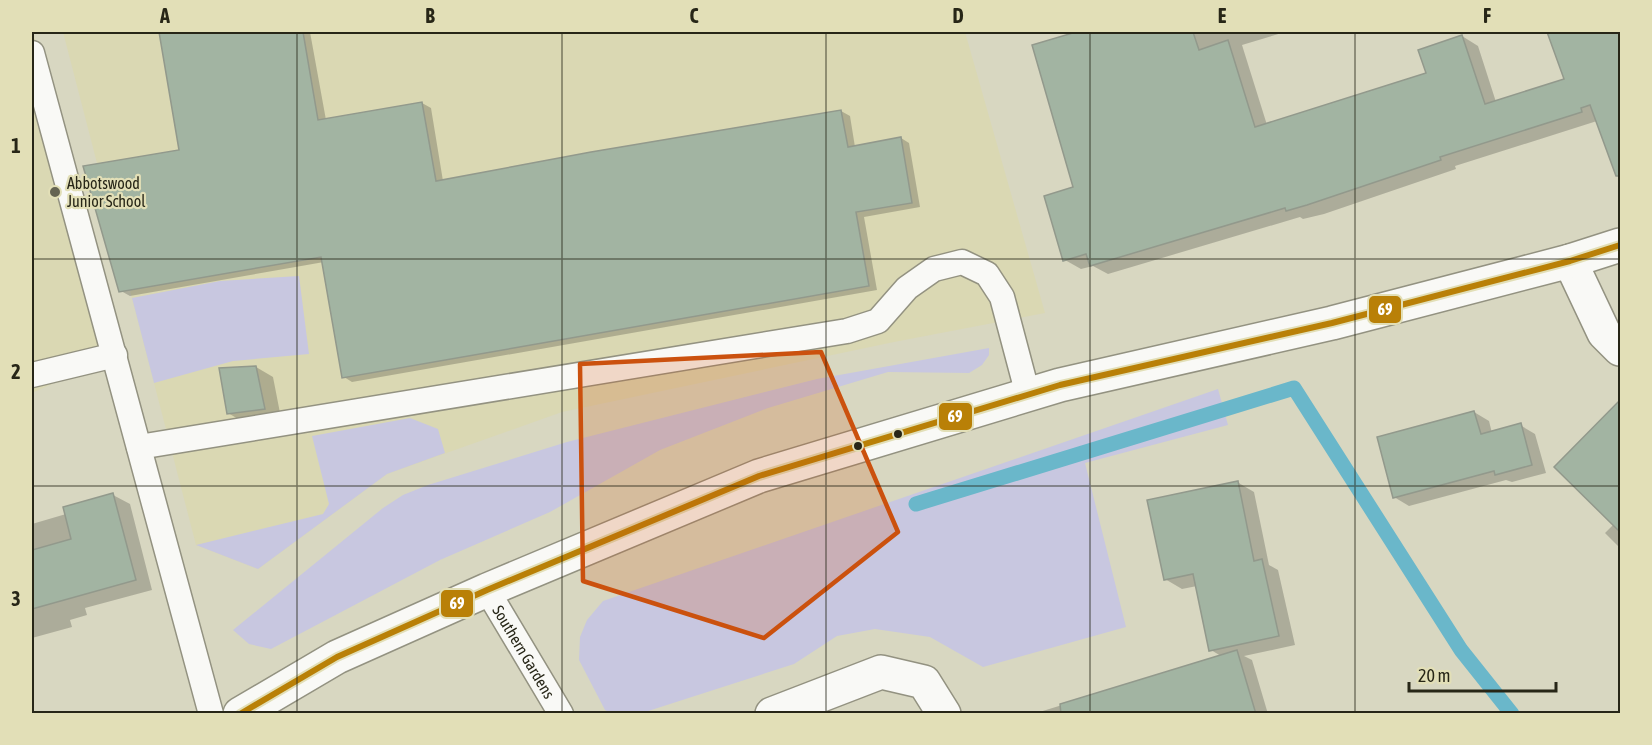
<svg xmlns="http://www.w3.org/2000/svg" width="1652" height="745" font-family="'Asap Condensed',sans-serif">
<rect width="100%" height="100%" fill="#d8d7c1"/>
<path fill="#dad8b3" d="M32,32h1l90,320 -91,41z
M63,32h902l80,281 -151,29 -332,70 -175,62 -129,95 -62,-24z"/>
<path fill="#c8c7e0" d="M299,276l10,78 -76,7 -79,22 -22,-85 88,-17z
M989,348v7l-7,10 -13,8 -81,-1 -120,36 -108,42 -110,62 -110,48 -169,89 -22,-5 -16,-14 150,-122 20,-13 25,-10 139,-43 250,-63z
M1218,389l10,36 -143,38 41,164 -143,40 -53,-30 -55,-8 -38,7 -43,28 -152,49h-31l-6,-3 -26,-50 1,-23 7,-17 16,-19z
M410,418l28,11 7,24 -58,21 -129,95 -62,-24 127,-31 6,-10 -17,-68z"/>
<path fill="#0003" d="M160,32h150l16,88 96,-17 9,5 12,73 398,-70 9,5 5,31 46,-9 8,5 11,64 -56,10 13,73 -525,92 -8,-5 -20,-115 -194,34 -9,-5 60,-140z
M1081,32h204l-43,13 25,80 161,-51 34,-38 16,10 18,56 70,-22 -17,-48h71v84l-23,5 -142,45 1,3 -132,45 -21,5 -3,-2 -192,57 -15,-8 -12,3 -16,-9 10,-72 -41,-142z
M256,367l17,10 8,41 -36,5 -17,-10z
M1474,412l15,9 3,12 28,-8 15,9 11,39 -34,9 -6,-2 -97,26 -15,-9z
M1611,412l9,5v131l-15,-15 9,-9z
M1237,482l17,10 15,73 9,5 17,75 -51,11 8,4 16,54h-235l188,-58 -10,-6 -14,-64 -15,3 -17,-10z
M113,495l17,9 22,86 -67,18 2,7 -17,5 2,7 -40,11v-114l34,-10z"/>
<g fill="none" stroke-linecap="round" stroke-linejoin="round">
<path stroke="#6ab7ca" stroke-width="15" d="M916,504l378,-116 167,262 51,64"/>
</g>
<path fill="#a2b4a2" stroke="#92998c" stroke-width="1.5" d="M159,32h144l15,88 104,-18 14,79 155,-29 250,-42 7,37 53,-10 11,66 -56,9 13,74 -527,92 -21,-121 -202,35 -36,-126 96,-16z
M1076,32h117l6,18 29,-10 27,87 171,-54 -8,-23 44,-15 23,69 79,-25 -17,-47h73v144h-4l-26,-71 -9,3 1,4 -142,45 1,3 -134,45 -21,6 -1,-3 -195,58 -4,-12 -23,7 -19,-65 29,-9 -41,-142z
M256,366l9,43 -38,5 -8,-46z
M1620,400v132l-66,-65z
M1474,411l7,23 40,-11 11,42 -37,10 -1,-4 -101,27 -16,-61z
M1238,481l16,80 8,-2 17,77 -70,15 -16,-77 -29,6 -17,-80z
M113,493l23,87 -104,29v-59l39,-11 -8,-32z
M1237,650l19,64h-195l-1,-10z"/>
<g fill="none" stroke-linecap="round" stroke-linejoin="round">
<g stroke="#939281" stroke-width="27">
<g id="lane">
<path d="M32,53l179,661"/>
<path d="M32,375l83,-20"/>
<path d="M139,447l708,-116 31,-10 29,-33 27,-19 28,-7 25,12 15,23 26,98"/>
<path id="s1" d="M487,590l74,124"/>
</g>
</g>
<g stroke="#939281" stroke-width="36">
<path id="street" d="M1570,261l34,72 16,16
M772,714l109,-42 43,10 20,32"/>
</g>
<g stroke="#939281" stroke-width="36">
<path id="primary" d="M240,714l97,-57 150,-67 272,-114 301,-91 272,-62 238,-62 50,-16"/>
</g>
<use href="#lane" stroke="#f9f9f6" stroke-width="24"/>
<use href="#street" stroke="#f9f9f6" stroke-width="33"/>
<use href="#primary" stroke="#f9f9f6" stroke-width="33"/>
<g stroke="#e2dfb7" stroke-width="10">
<path id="bus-1" d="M240,714l97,-57 150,-67 272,-114 301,-91 272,-62 238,-62 50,-16"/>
</g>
<use href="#bus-1" stroke="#b98007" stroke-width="6"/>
</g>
<path fill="#cb510e" fill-opacity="0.2" stroke="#cb510e" stroke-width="4.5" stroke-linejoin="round" d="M821,352l77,180 -134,106 -181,-57 -3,-217z"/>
<path fill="none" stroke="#272617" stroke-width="1.5" stroke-opacity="0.55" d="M297,32v682M562,32v682M826,32v682M1090,32v682M1355,32v682M32,259h1588M32,486h1588"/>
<circle fill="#656452" stroke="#e2dfb7" stroke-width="2" cx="55" cy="192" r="6"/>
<g fill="#272617" stroke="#e2dfb7" stroke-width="2">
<circle cx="898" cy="434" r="5"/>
<circle cx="858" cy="446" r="5"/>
</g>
<g text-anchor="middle" stroke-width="4.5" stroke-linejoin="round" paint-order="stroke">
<g font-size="16" fill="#272617" stroke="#e2dfb7" text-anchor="start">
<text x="67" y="189">Abbotswood<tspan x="67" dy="18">Junior School</tspan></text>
</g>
<g font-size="16" fill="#272617" stroke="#e2dfb7">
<text dy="6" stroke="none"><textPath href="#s1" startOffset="72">Southern Gardens</textPath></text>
</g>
</g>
<g stroke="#e2dfb7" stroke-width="2">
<rect x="1368" y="295" width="34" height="29" rx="6" fill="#b98007"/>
<rect x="938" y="402" width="35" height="29" rx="6" fill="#b98007"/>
<rect x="440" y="589" width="34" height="29" rx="6" fill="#b98007"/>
</g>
<g font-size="16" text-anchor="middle" font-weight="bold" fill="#fff">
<text x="1385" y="315">69</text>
<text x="955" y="422">69</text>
<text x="457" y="609">69</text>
</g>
<rect width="1652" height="745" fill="none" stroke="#e2dfb7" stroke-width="66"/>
<path d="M1409 682v9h147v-9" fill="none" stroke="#272617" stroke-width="3"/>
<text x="1418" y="682" font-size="18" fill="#272617" stroke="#e2dfb7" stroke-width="4.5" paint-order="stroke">20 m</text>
<rect x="33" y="33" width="1586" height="679" fill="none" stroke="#272617" stroke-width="2"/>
<g font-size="20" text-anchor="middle" font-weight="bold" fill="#272617">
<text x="165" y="23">A</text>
<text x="430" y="23">B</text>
<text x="694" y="23">C</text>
<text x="958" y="23">D</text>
<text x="1222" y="23">E</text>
<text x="1487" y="23">F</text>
<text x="16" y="153">1</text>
<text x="16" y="379">2</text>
<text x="16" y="606">3</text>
</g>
</svg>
